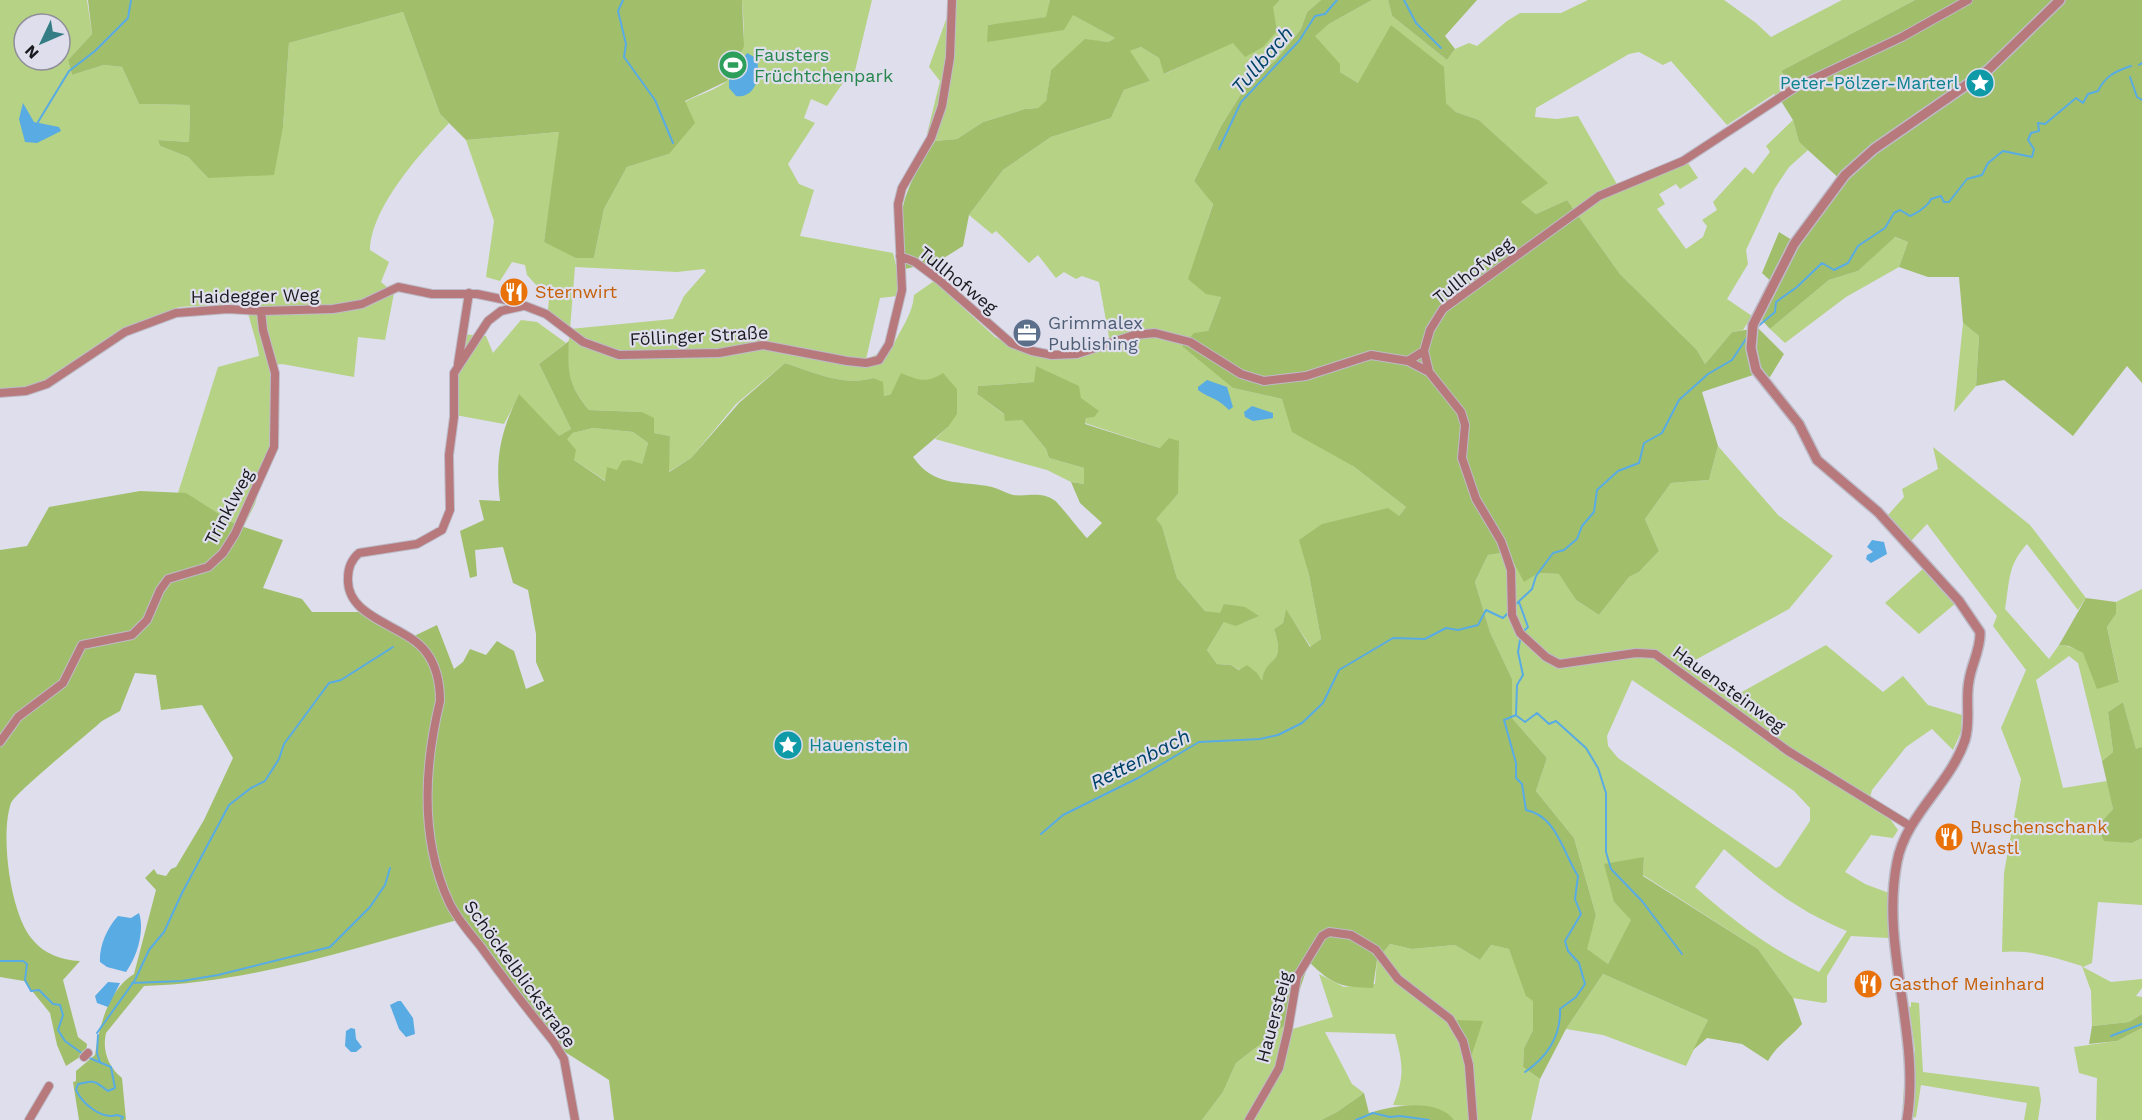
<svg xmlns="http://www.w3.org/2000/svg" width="2142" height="1120" font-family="'Work Sans',sans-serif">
<rect width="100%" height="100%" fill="#dfdeec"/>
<path fill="#b6d285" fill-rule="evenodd" d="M0,0h87l5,34 -24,26 4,15 32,-10 18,2 17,37 51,1 -1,37 -31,-2 2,6 28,11 20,21 75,-51 6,-84 114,-31 37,102 9,9c-29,30 -78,85 -79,127l19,12 -8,20 13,11 -9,47 -27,-3 -4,40 -72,-13 -12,2 2,78 -17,60 -11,22 -9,-2 -49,-30 -8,-1 40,-126 41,-11c-3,-19 -10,-35 -13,-53l-67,4 -49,23 -83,54 -47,9zM24,24h36v36h-36z
M742,0h130l-19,79 -6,-2 -20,29 -16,-7 -7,19 11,5 -27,41 11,20 15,6 -14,46 93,17 4,17v26l-17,2 -14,61 26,-11c8,-18 21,-34 22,-53l20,-14 61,56 22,12 28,9 26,1 40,-11 -12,-66 -17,-6 -6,3 -12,-7 -8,6 -18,-23 -9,8 -33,-32 -4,3 -23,-19 34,-45 48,-33 60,-19 13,-28 26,-9 -21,-30 12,-4 18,11 6,16 68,-32 47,-42h41l-14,12 -6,17 -25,31 -28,23 -27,43 -27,55 19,22 -24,76 32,18 -13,34 25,57 49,11 71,67 53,41 -7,9 -99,24 9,35 12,64 -10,8 -25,-37 -3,13 -9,6c13,39 -9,25 -12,53l-31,-17 -14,-1 -10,-14 17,-28 19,1 15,-7 -33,-12 -5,10 -15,-3 -28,-33 -15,-52 -7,-7 23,-25 -18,-46 -75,-25 1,-5 -50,-51 -1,15 -57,4 -1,8 33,25 12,1 24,29 3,9 35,10v16l-13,-2 -24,-12 -112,-31 13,-12 -15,-47 -49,16 -2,-8 -9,-10c-29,9 -60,-6 -88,-15l-49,41 -45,54 -23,14 2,-36 -16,-3 -12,-21 -53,-2c-24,-30 -23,-44 -19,-81l-22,-19 1,-11 -22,-24 -2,-10 -13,-3 -12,19 -14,-4 8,-56 -28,-81 94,-8 -16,110 50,16 10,-49 23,-42 42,-13 16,-52c12,-7 32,-12 42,-21 21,-19 17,-57 15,-81zM575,267l102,5 27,-3 2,2 -22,25 -11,23 -103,10z
M947,0h103l-3,17 -59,8 84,-11 43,24 -7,4 -23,-2 -34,30 -5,32 -8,6 -13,1 -42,13 -26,17 -22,2 -8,-7 13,-53 -11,-14 18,-50z
M1372,0h16l4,16 55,44 8,-11 14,-6 8,3 30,-25 13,-8h41l27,-13h136l32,23 15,14 71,-37h73l-134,71 16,20 -16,10 -7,-7 -47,31 -56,-64 -8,4 -24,-13 -10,2 -93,54 -1,9 22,2 21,-3 40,70 66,-29 14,21 -18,11 -4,-5 -17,10 6,10 -8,5 29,40 17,-12 4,-11 -5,-6 15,-10 -4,-8 32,-35 8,7 17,-22 -4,-6 27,-26 6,22 9,8 -19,17 -14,21 -29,62 2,14 -21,35 25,17 -9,14 -11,2 -27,32 -8,-14 -77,-76 -53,-74 -31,14 -16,-12 27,-19 -68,-63 -23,-8 -10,-9 -88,-20 -18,-11 -26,-36 15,-12z
M1894,237l14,5 -9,25 -53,30 -61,46 -15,-14 59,-49 29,-9z
M521,320l16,2 29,21 -27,21 32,65 -12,8 -40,-42 -15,29 -54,-10 2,-43 8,-37 26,2 7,17z
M1963,323l16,13 -3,50 -22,26z
M593,428l40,4 15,11 -6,21 -25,6 -11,11 -32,-21 -8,-21 7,-6z
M1718,446l60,69 55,41 -44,53 -103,56 45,33 95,-53 57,47 20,-16 25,29 34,10 -1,17 -8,18 -21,-21 -26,18 -34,43 -4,15 22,14 8,11 -5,8 -22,-3 -26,37 20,12 24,9v45l-38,-2 -24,40v26l-3,1 -31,-5 -35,-49 -115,-74 1,-18 -30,45 18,18 -24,44 -22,-15 10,-34 -22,-77 -38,-47 11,-33 -35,-40v-39l-22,-47 -15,-50 13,-27 20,-3 30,21 22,1 16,26 23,15 30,-38 10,-5 20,-21 -14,-32 26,-36 38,-3zM1632,680l102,69 60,42 16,17v13l-30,45 -4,2 -158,-110 -10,-12 -1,-10zM1724,849c42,36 72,61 123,82l-28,41c-49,-23 -84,-50 -124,-85z
M1933,447l97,78 56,73 -8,12 -51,-66c-20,22 -17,37 -22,65l44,50 10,-14c23,1 42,22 60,36l-12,-54 9,-13v-12l26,-13v158l-6,3 -13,-48 -15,10 5,40 -11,9 -24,-98 -9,-7 -33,24 27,108 44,-7 6,28 -16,19 7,12 28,3 10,-5v67l-44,-3 -6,61 -9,4 28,15 31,-3v9l-6,8 6,1v17l-13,8 -37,4 -1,-35 -9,-25c-26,-8 -53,-17 -80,-14l2,-79 17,-94 -20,-51 25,-58 -33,-44 4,-10 -70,-92 -16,17 -23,-26 16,-18 -2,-8 36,-20z
M1924,568l32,35 -37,31 -34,-31z
M1390,944l22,5 43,-4 25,15 11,-15 18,4 24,51v30l-9,18 -1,19 17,12 -9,41h-77l-25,-13 -36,-2c12,-29 10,-41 2,-71l-70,-2 27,52 12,9 -27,19 -16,8h-119l21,-28 13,-29 53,-41v8l44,-13 -14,-43 25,13 31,-3 2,-24z
M1603,974l105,46 -22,46 -83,-31 -37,-6z
M1911,1002l8,1 4,69 116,15 2,13 -3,20h-14l3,-17 -106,-18 -5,32 -14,3 3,-50h7l3,-20 -6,-43h2z
M2142,1028v92h-46l1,-42 -18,-5 -5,-26 43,-6z"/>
<path fill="#a1bf6b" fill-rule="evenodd" d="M88,0h654l2,46 -7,17 -10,18 -42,20 10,22 -26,31 -42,13 -23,42 -10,49h-18l-32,-16 15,-110 -93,8 -26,-26 -37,-102 -114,31 -6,84 -9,48 -66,3 -20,-21 -28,-11 -2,-6 31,2 1,-37 -51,-1 -17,-37 -18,-2 -32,10 -4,-15 24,-26z
M1050,0h230l-7,7 4,24 -14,16 -18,10 -12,-14 -69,31 -5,-16 -18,-11 -11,4 20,30 -26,9 -13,28 -60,19 -48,33 -34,45 -6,31 -24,15 -34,8c-12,-56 0,-81 30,-128l22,-2 26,-17 42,-13 13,-1 8,-7 5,-31 34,-31 23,3 7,-4 -42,-23 -9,15 -77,12 1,-17 58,-8z
M1321,0h51l-43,24 -14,12 25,28v8l18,11 33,-58 53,42 2,36 10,9 23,8 69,63 -27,19 15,12 31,-14 53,74 77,76 8,14 27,-32 26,-4 26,26 -14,23 -14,-3 -54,18 16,54 -9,34 -38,3 -26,36 14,32 -20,21 -10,5 -30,38 -23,-15 -17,-26 -21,-1 -14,9 -16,-30 -20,3 -13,27 15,50 22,47v39l35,40 -11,33 38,47 22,77 -9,34 21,15 23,-44 -17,-18 -10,-38 40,-7 -1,19 115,73 35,49 9,26c-11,13 -26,22 -34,37l-26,-17 -35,-6 -14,12 15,-30 -105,-46 -37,55 -26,50 -17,-12 1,-19 9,-18v-29l-7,-5 -17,-47 -18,-4 -11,15 -25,-15 -43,4 -22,-5 -13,16 -4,28c-33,-1 -40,-3 -64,-26l-20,60 -53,41 -13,29 -21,28h-588l-5,-40 -44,-28 -104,-133c-103,28 -209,64 -317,67l-38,47c-4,17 2,34 16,45l4,42h-47l-6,-38 3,-1v-10l19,-16c4,-28 13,-65 39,-81l22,-84 -11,-12 9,-9 3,5 9,2 5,-7 5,-2 28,-47 29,-62 -31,-53 -41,5 -5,-35 -21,-2 -15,38 -18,10c-13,12 -87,72 -91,82 -11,31 -1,110 21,136 12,15 29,21 48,22l-17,19 15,57 9,7 -1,9 -20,13 -9,-21 -7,-32 -26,-32 -24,-4v-427l27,-4 22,-39 91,-16 46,2 49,31 48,16 -20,48 39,11 10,13h49l47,27 29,-14 17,44 9,-7 7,-13 16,6 11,-14 17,10 12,38 18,-8 -8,-19v-28l-8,-44 -15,-7 -10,-36 -28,3 2,26 -7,2 -10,-47 24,-11 -5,-20 21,1c-5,-43 0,-68 19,-107l40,42 12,-7 -32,-65 30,-23c-2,32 0,44 20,69l53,2 12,6v15l16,3 -1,36 22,-14 48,-55 46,-40c28,9 59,24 88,15l10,4 1,14 7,-2 10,-21c17,7 25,11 42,0l14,16v25l-9,13 -35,30c22,31 46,23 79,30 7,2 14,6 21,8 15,2 27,-4 41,5 4,2 26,31 33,38l15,-15 -22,-20 -9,-21 13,2v-16l-35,-10 -3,-9 -24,-29 -17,1 -1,-7 -27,-20 1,-8 56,-4 2,-16 43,20 2,12 18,13 -5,6 -8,1 -1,6 75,24 9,-10 10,3 -1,53 -22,25 6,7 15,52 28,33 15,2 4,-9 21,3 14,9 -23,10 -12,-4 -17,28 10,14 14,1 8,5 8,-5 10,8 5,8c3,-27 25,-13 12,-52l9,-6 3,-14 24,38 11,-8 -12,-64 -10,-35 23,-16 66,-16 11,8 7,-9 -53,-41 -61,-34 -10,-33 -49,-11 -51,-42 12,-13 14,-2 13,-34 -15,-3 -18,-15 25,-75 -19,-23 27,-55 27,-43 28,-23 25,-31 6,-17zM593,428l40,4 15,11 -6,21 -12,-4 -8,1 -5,9 -10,-3 -2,14 -31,-21 2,-10 -9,-11 6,-6z
M1388,0h89l-32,36 10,13 -8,11 -55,-44z
M1915,0h227v383l-15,-17 -54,70 -69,-56 -28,6 3,-50 -16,-13 -4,-46h-31l-29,-10 9,-25 -13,-5 -37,34 -29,9 -59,49 -10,-11 17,-31 -15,-14 17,-41 21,13 42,-64 -43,-39 -6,-22 -12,-19 15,-10 -15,-20z
M2086,598l30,4v12l-9,13 12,55 -22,7 -14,-36 -14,-7 -10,-1z
M2123,702l13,47 6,-2v91l-10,5 -28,-2 -7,-14 16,-18 -11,-48 11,-9 -5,-40z
M2142,1014v14l-25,13 -28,3 3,-18 37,-4z
M1457,1020l26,1 -12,36z
M1364,1093l5,20c23,-7 68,-16 85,7h-133l16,-8z"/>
<path fill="#59abe4" d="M747,53l9,5c6,15 0,41 -20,38l-7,-8v-8z
M23,103l11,19 25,5 2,4 -24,12 -12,-1 -6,-23z
M1207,380l20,7 6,20 -4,3c-14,-14 -17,-10 -31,-20v-3z
M1252,406l21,7v5l-20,3 -8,-4 -1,-5z
M1872,540l12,2 3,12 -16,9 -5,-4 1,-4 6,-3 -6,-5z
M139,913c6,18 -2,44 -13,59l-19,-5 -7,-5c-1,-14 6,-33 18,-46l13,2z
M108,982l12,1 -12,24 -11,-4 -2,-7z
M398,1001h3l12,17 2,16 -9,3 -7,-8 -9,-24z
M351,1028l4,1 1,10 6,8 -6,5h-5l-6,-6 1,-15z"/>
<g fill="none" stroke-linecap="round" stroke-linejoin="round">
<path stroke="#59abe4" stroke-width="2" d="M623,0l-5,11 8,33 -2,13 31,43 18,43
M1404,0l12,23 25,25
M2139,65l3,-2
M2130,77l7,20 5,3
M38,122l31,-51 26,-20 33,-33 3,-18
M1219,149l22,-47 58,-61 16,-25 10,-2 12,-14
M1756,328l19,-16 1,-10 21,-15 25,-24 12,7 14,-7 10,-17 27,-18 9,-15 6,-3 10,6c6,-2 19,-11 21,-17l10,-3 3,6h5l18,-23 15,-4 6,-12 15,-12 29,6 2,-8 -6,-9 3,-7 8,-2 -1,-8 7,1 31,-26 7,5 5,-9 10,-3c7,-15 18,-20 33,-25
M1519,602l9,25 -4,4
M1514,606l18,-17 4,-13 17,-23 11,-3 13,-11 5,-13 12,-14 3,-22 21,-19 21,-8 5,-20 18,-10 17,-33 29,-26 24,-14 16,-24
M1520,640l-2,12 5,23 -6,10 -1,30 -12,5 12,43v15l6,6 4,26c31,6 37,43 52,66l-3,23 6,15 -16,27 3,10 11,12 6,21 -9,13 -16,12c1,27 -13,48 -35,63
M1517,716l8,6 12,-9 12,11 7,-3 30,27 12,20 8,25v59l5,17 31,32 40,53
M1041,834l22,-19 75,-37 61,-36 61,-3 18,-4 24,-12 21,-20 16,-33 54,-32 32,1 21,-11 12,2 20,-5 8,-15 17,8 7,-7
M0,961h23l4,3 -2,16 6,11 8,-1 14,14 7,1 3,10 -5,15 7,11 18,13
M132,983l50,-2 36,-6 112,-28 40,-40 15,-22 5,-17
M97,1033l38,-53 14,-30 15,-18 18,-39 47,-88 22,-17 14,-7 14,-22 5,-15 45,-61 12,-3 52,-33
M98,1035l-1,18 3,9
M2111,1036l31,-12
M87,1057l24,10 4,21 -7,3c-16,-12 -13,-10 -30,-7l-2,6c6,13 25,30 41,25l6,2 -2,3
M1356,1120l17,-7 17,4 10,-1 29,4"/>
<g stroke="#bcbbc7" stroke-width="10">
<path id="minor" d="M900,256l15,6 24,18 72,63 21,8 20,4 25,-1 57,-19 21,-2 35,9 51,32 23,7 42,-5 65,-21 37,6 21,11
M523,306l-22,5 -13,10 -34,52v44l-5,38 1,55 -8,20 -25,14 -58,9c-7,6 -11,15 -11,25 -2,41 57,46 78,74 10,13 14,32 14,49 -16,66 -20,138 9,201 8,17 21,31 32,45 23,32 47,63 72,94l11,18 11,61
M1424,351l5,21 32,40 4,13 -3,33 14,41 25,42 5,14 5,15 1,45 8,18 26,24 13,7 77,-11 19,1 133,97 122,75
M1408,361l16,-10 6,-21 13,-21 156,-113 84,-35 113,-74 106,-50 66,-37
M458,364l11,-71
M0,393l26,-2 21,-7 78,-52 51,-19 52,-4 33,2 72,-2 29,-5 36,-17 34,7h45l38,8 31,12 37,28 36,13 100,-2 44,-8 84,16 19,2 13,-3 10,-16 13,-54 -4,-86 4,-16 29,-50 11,-32 8,-49 2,-57
M0,742l18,-25 45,-34 19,-38 50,-10 15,-15 13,-30 8,-11 40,-12 15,-14 12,-19 39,-87 1,-74 -12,-43 -2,-19
M84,1057l4,-4
M29,1120l20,-34
M1249,1120l30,-52 9,-38 9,-53 25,-41 7,-4 22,3 25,15 22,29 52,40 13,22 6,24 4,55"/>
</g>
<g stroke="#bcbbc7" stroke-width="12">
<path id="tertiary" d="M1907,1120c14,-86 -27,-172 -10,-258 9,-47 53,-77 68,-122 6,-19 0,-40 4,-59 2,-16 12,-32 11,-49l-21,-31 -81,-89 -61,-52 -18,-36 -43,-54 -5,-22 2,-23 41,-81 51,-69 29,-26 114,-79 72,-70"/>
</g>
<use href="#minor" stroke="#b8797d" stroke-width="8"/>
<use href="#tertiary" stroke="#b8797d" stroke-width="9"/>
</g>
<defs>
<g id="stadium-disc" transform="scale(1.5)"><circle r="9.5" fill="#2e9e5b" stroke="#dfdeec"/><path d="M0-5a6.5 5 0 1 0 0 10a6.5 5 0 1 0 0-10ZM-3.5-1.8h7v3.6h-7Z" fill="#fff"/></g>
<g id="sight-disc" transform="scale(1.5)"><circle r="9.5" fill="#0f9aa8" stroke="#dfdeec"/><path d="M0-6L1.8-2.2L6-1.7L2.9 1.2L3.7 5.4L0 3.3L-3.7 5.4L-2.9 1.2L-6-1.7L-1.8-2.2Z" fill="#fff"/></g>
<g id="restaurant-disc" transform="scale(1.5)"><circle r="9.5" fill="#e8710a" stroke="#dfdeec"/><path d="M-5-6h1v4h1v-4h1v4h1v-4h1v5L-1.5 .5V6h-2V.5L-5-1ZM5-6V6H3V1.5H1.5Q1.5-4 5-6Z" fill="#fff"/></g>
<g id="office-disc" transform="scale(1.5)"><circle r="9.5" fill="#5c6f8a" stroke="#dfdeec"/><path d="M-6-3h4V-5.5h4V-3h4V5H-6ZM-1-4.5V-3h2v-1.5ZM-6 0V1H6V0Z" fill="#fff"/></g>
</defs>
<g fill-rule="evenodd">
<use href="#stadium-disc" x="733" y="65"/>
<use href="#sight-disc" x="1980" y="83"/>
<use href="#restaurant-disc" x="514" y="292"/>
<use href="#office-disc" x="1027" y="333"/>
<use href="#sight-disc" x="788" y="745"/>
<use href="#restaurant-disc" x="1949" y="837"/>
<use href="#restaurant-disc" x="1868" y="984"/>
</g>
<g text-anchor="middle" stroke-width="4.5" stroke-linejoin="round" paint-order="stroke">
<g font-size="18" fill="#27864d" stroke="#dfdeec" text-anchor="start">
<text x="754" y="61">Fausters<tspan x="754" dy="21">Früchtchenpark</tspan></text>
</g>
<g font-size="18" fill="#0d838f" stroke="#dfdeec" text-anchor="end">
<text x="1959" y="89">Peter-Pölzer-Marterl</text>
<text x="809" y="751" text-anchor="start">Hauenstein</text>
</g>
<g font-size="18" fill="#1a191f" stroke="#dfdeec">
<text transform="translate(1473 271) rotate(-38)" y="6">Tullhofweg</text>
<text transform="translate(958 280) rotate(39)" y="6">Tullhofweg</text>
<text transform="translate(255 296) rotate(-1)" y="6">Haidegger Weg</text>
<text transform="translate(699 336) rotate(-3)" y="6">Föllinger Straße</text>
<text transform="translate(229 507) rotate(-62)" y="6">Trinklweg</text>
<text transform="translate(1729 689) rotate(36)" y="6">Hauensteinweg</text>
<text transform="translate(520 974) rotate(54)" y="6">Schöckelblickstraße</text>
<text transform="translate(1274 1017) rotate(-75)" y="6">Hauersteig</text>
</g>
<g font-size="18" fill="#c56008" stroke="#dfdeec" text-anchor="start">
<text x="535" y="298">Sternwirt</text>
<text x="1970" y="833">Buschenschank<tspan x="1970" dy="21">Wastl</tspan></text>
<text x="1889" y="990">Gasthof Meinhard</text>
</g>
<g font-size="18" fill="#4e5e75" stroke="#dfdeec" text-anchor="start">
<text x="1048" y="329">Grimmalex<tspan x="1048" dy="21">Publishing</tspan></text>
</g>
<g font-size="20" font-style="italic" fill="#004368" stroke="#dfdeec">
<text transform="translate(1262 60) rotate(-49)" y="7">Tullbach</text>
<text transform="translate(1140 759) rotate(-27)" y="7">Rettenbach</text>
</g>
</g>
<g transform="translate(42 42) rotate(226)"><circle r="28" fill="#dfdeec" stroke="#908f9a" stroke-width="1.5"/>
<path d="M0-4.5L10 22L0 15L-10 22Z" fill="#357d84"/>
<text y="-9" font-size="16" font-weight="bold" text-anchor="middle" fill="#1a191f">N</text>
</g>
</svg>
